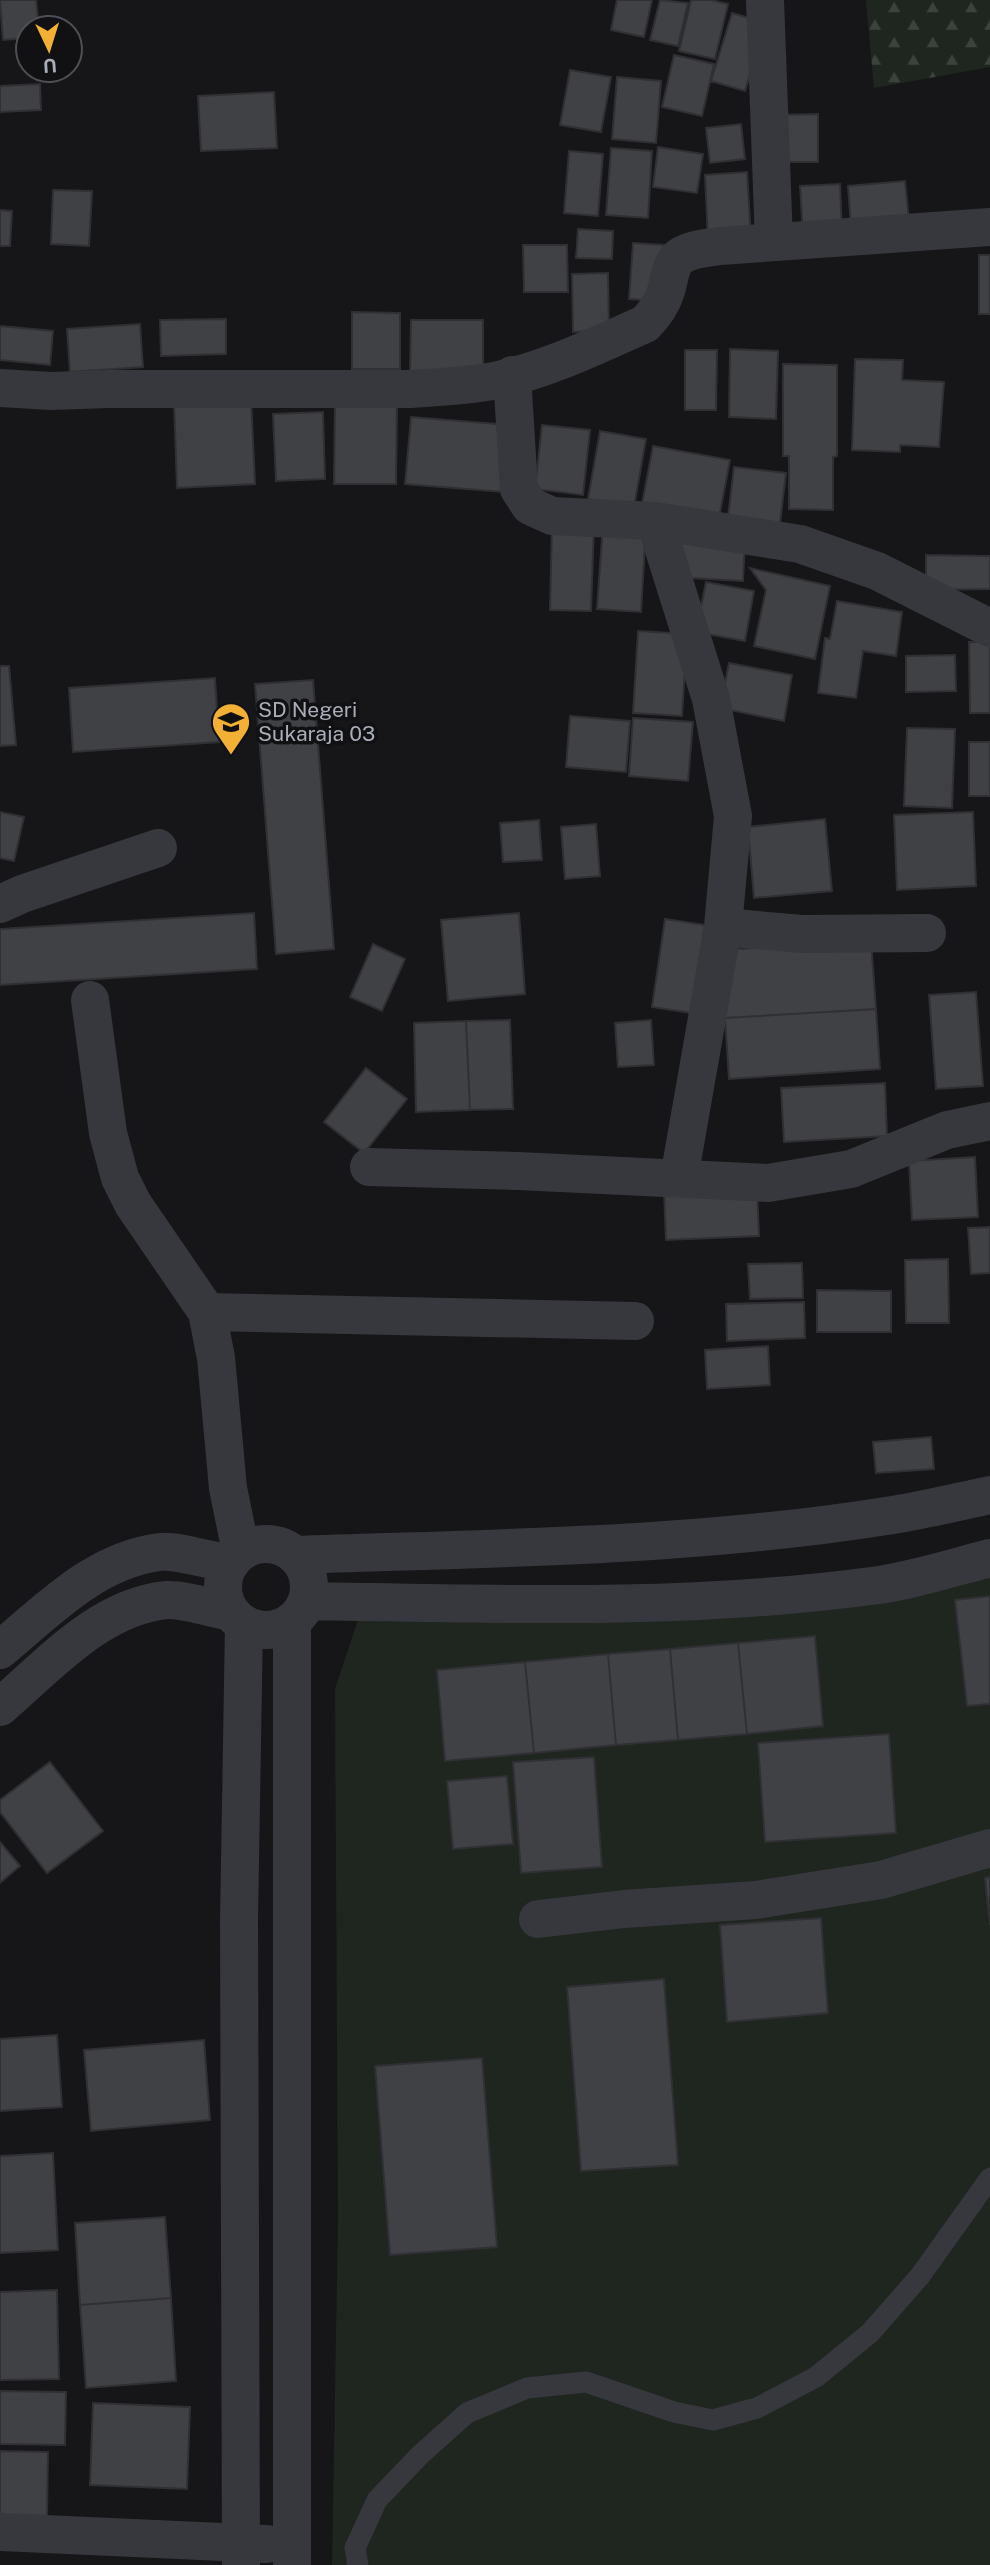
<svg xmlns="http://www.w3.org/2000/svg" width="990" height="2565" font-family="'Public Sans',sans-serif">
<defs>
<pattern id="forest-firs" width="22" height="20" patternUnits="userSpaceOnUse" patternTransform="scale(1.75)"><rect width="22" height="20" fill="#1e261f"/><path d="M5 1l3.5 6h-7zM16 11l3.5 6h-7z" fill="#3c433d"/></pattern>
</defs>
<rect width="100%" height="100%" fill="#161618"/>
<path fill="#1e261f" d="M990,1560v1005h-658l6,-345 -3,-531 23,-69 229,-16z"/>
<path fill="url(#forest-firs)" d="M866,0h124v67l-116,21z"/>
<path fill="#404145" stroke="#303034" stroke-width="2" d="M0,0h36l3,28h-11v10l-25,2z
M617,0h35l-8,37 -33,-7z
M660,0l28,3 -10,43 -28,-6z
M691,0h20l17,4 -13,55 -36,-8z
M732,13l34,10 -21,68 -34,-10z
M674,55l40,9 -12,52 -40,-9z
M570,70l41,7 -10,55 -41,-7z
M617,77l44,4 -5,62 -44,-4z
M40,84l1,26 -41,2v-26z
M274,92l3,56 -76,3 -3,-55z
M818,114v48h-42v-47z
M741,124l4,35 -35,4 -4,-35z
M658,147l45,7 -6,39 -44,-6z
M611,148l41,3 -4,67 -42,-3z
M569,151l34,3 -5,62 -34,-3z
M747,172l4,67 -43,1 -3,-65z
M905,181l4,40 -58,6 -3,-41z
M840,184l2,48 -39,2 -3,-48z
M53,190l39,1 -3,55 -38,-2z
M0,210l12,1 -2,35h-10z
M578,229l35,2 -1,28 -36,-1z
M633,243l32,2 -5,56 -31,-2z
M523,245h44l1,47h-44z
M979,255h11v59h-11z
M608,273l1,58 -36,1 -1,-58z
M352,312l48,1v56h-48z
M226,319v35l-65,2 -1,-36z
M411,320h72v52l-73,-1z
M140,324l3,43 -73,5 -3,-43z
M0,326l53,5 -3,34 -50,-5z
M730,349l48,2 -2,68 -47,-2z
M685,350h32l-1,60h-31z
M855,359l48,1 -1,20 42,2 -5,65 -39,-2v7l-48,-2z
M783,364l54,1v91l-4,1v53l-44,-1v-53h-6z
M251,398l4,86 -78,4 -3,-87z
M335,402l62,1 -1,81h-62z
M323,412l2,67 -49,2 -3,-67z
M411,417l98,8 -5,67 -99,-8z
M542,425l48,5 -7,65 -48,-6z
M600,431l46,8 -12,68 -46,-8z
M653,446l77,14 -11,58 -77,-14z
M734,467l52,6 -7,58 -52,-6z
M603,523l43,3 -5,86 -44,-3z
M552,524l42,1 -3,86 -41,-1z
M676,537l69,4 -2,40 -69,-4z
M926,555l64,1v33l-64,1z
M750,568l80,18 -15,73 -61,-13 12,-56z
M706,582l48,9 -9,50 -49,-9z
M837,601l65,11 -6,44 -33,-5 -7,47 -38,-5 7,-55 5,1z
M638,631l49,3 -5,82 -49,-3z
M969,642h21v71h-20z
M955,655l1,36 -50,1v-36z
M729,663l63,12 -8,46 -64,-13z
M0,666h9l7,79 -16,1z
M215,678l4,64 -146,10 -4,-64z
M313,680l21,269 -58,5 -21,-270z
M570,716l60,5 -4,51 -60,-5z
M633,718l60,4 -5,59 -59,-5z
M907,728l48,1 -3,79 -48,-2z
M969,742h21v54h-21z
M0,812l24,5 -10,44 -14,-3z
M973,812l3,74 -79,4 -3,-75z
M825,819l7,72 -78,7 -6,-71z
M539,820l3,40 -39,2 -3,-39z
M596,824l4,52 -35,3 -4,-52z
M254,913l3,56 -257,16v-56z
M519,913l6,81 -77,7 -7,-81z
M665,919l40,6 -13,88 -40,-6z
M871,941l5,68 -151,9 -5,-68z
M373,944l32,15 -23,52 -32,-14z
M976,992l7,94 -47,3 -7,-94z
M876,1009l4,60 -151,10 -4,-61z
M510,1020l3,89 -43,1 -4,-89z
M651,1020l3,45 -36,2 -3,-44z
M466,1021l4,89 -54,2 -2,-89z
M366,1068l41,31 -43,54 -40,-31z
M885,1083l2,53 -103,6 -3,-54z
M975,1157l3,60 -66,3 -3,-59z
M757,1189l2,47 -93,4 -2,-49z
M990,1227v46l-19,1 -3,-46z
M948,1259l1,64h-43l-1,-63z
M802,1263l1,35 -53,1 -2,-35z
M817,1290l74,1v41h-74z
M804,1302l1,36 -78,3 -1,-37z
M768,1346l2,39 -63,4 -2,-39z
M931,1437l3,32 -58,4 -3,-31z
M990,1596v108l-23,2 -12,-106z
M815,1636l8,90 -76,8 -9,-91z
M738,1643l9,91 -69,6 -8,-91z
M670,1649l8,91 -62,5 -8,-91z
M608,1654l8,91 -82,8 -9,-91z
M525,1662l9,91 -89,8 -8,-91z
M889,1734l7,99 -131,9 -7,-99z
M594,1757l8,110 -81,6 -8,-111z
M50,1762l53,69 -56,42 -47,-61v-12z
M507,1776l6,68 -60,5 -6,-68z
M0,1842l20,24 -20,17z
M990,1877v48l-5,-47z
M821,1918l7,95 -101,9 -7,-97z
M664,1979l14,186 -97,6 -14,-184z
M57,2035l5,72 -62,4v-72z
M204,2040l6,80 -119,11 -7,-81z
M482,2058l15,189 -107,8 -15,-189z
M53,2153l5,97 -58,3v-97z
M165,2217l6,81 -91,7 -5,-82z
M57,2290l2,89 -59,1v-88z
M171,2298l5,83 -90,7 -6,-83z
M0,2391l66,1 -1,53 -65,-1z
M93,2403l97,4 -3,82 -97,-4z
M0,2451l48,1 -1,64 -47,-1z"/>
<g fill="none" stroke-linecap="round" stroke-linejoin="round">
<path stroke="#37383d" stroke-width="21" d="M358,2565l-3,-17 22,-48 43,-45 47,-42 60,-25 59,-6 88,30 39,8 44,-12 59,-31 54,-44 50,-57 70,-98"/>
<path stroke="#37383d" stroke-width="38" d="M765,0l9,242
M512,375l7,114 11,17 22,10 103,5 145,23 77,27 113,57
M0,388l51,3 58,-2h302c29,-2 58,-3 87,-9 51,-11 99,-35 147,-56 9,-9 17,-20 21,-33 3,-10 4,-24 11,-32 10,-10 30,-11 43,-13l270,-19
M655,521l56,178 22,117 -10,111 -44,251
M0,904l22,-10 136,-46
M723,927l79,7 125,-1
M90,1000l18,133 12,45 13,26 74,108 9,46 12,130 13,64
M369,1167l149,4 250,12 83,-14 96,-39 43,-9
M207,1312l428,9
M538,1919l86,-10 132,-9 125,-20 109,-32
M0,2532l267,12
M241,2565l-2,-644 5,-297
M292,2565v-944"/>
<path stroke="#37383d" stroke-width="38" d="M223 1587a43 43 0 1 1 86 0a43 43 0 1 1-86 0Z
M295,1555c197,-7 396,-8 591,-39 35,-5 70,-14 104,-21
M307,1601c188,3 377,10 564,-15 40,-5 80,-18 119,-28
M0,1650c48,-40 95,-90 160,-98 16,-2 53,9 70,12
M0,1707c48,-41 100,-101 167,-107 17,-1 46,9 64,12"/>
</g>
<defs>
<g id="school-pin" transform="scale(2.0125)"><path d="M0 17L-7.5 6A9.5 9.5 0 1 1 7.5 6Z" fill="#f2b134" stroke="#111113"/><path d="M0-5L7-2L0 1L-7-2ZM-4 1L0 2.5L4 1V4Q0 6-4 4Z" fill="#111"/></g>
</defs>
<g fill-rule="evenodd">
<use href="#school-pin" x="231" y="722"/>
</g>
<g text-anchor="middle" stroke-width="7" stroke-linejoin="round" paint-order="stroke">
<g font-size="21" fill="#a8adb8" stroke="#111113" text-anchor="start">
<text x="258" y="717">SD Negeri<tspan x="258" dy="24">Sukaraja 03</tspan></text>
</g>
</g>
<g transform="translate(49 49) rotate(176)"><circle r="33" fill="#111113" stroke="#4d4f55" stroke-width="2"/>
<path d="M0-5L12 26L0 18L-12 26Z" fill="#f2b134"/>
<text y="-10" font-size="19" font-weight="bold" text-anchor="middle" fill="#a8adb8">U</text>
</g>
</svg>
